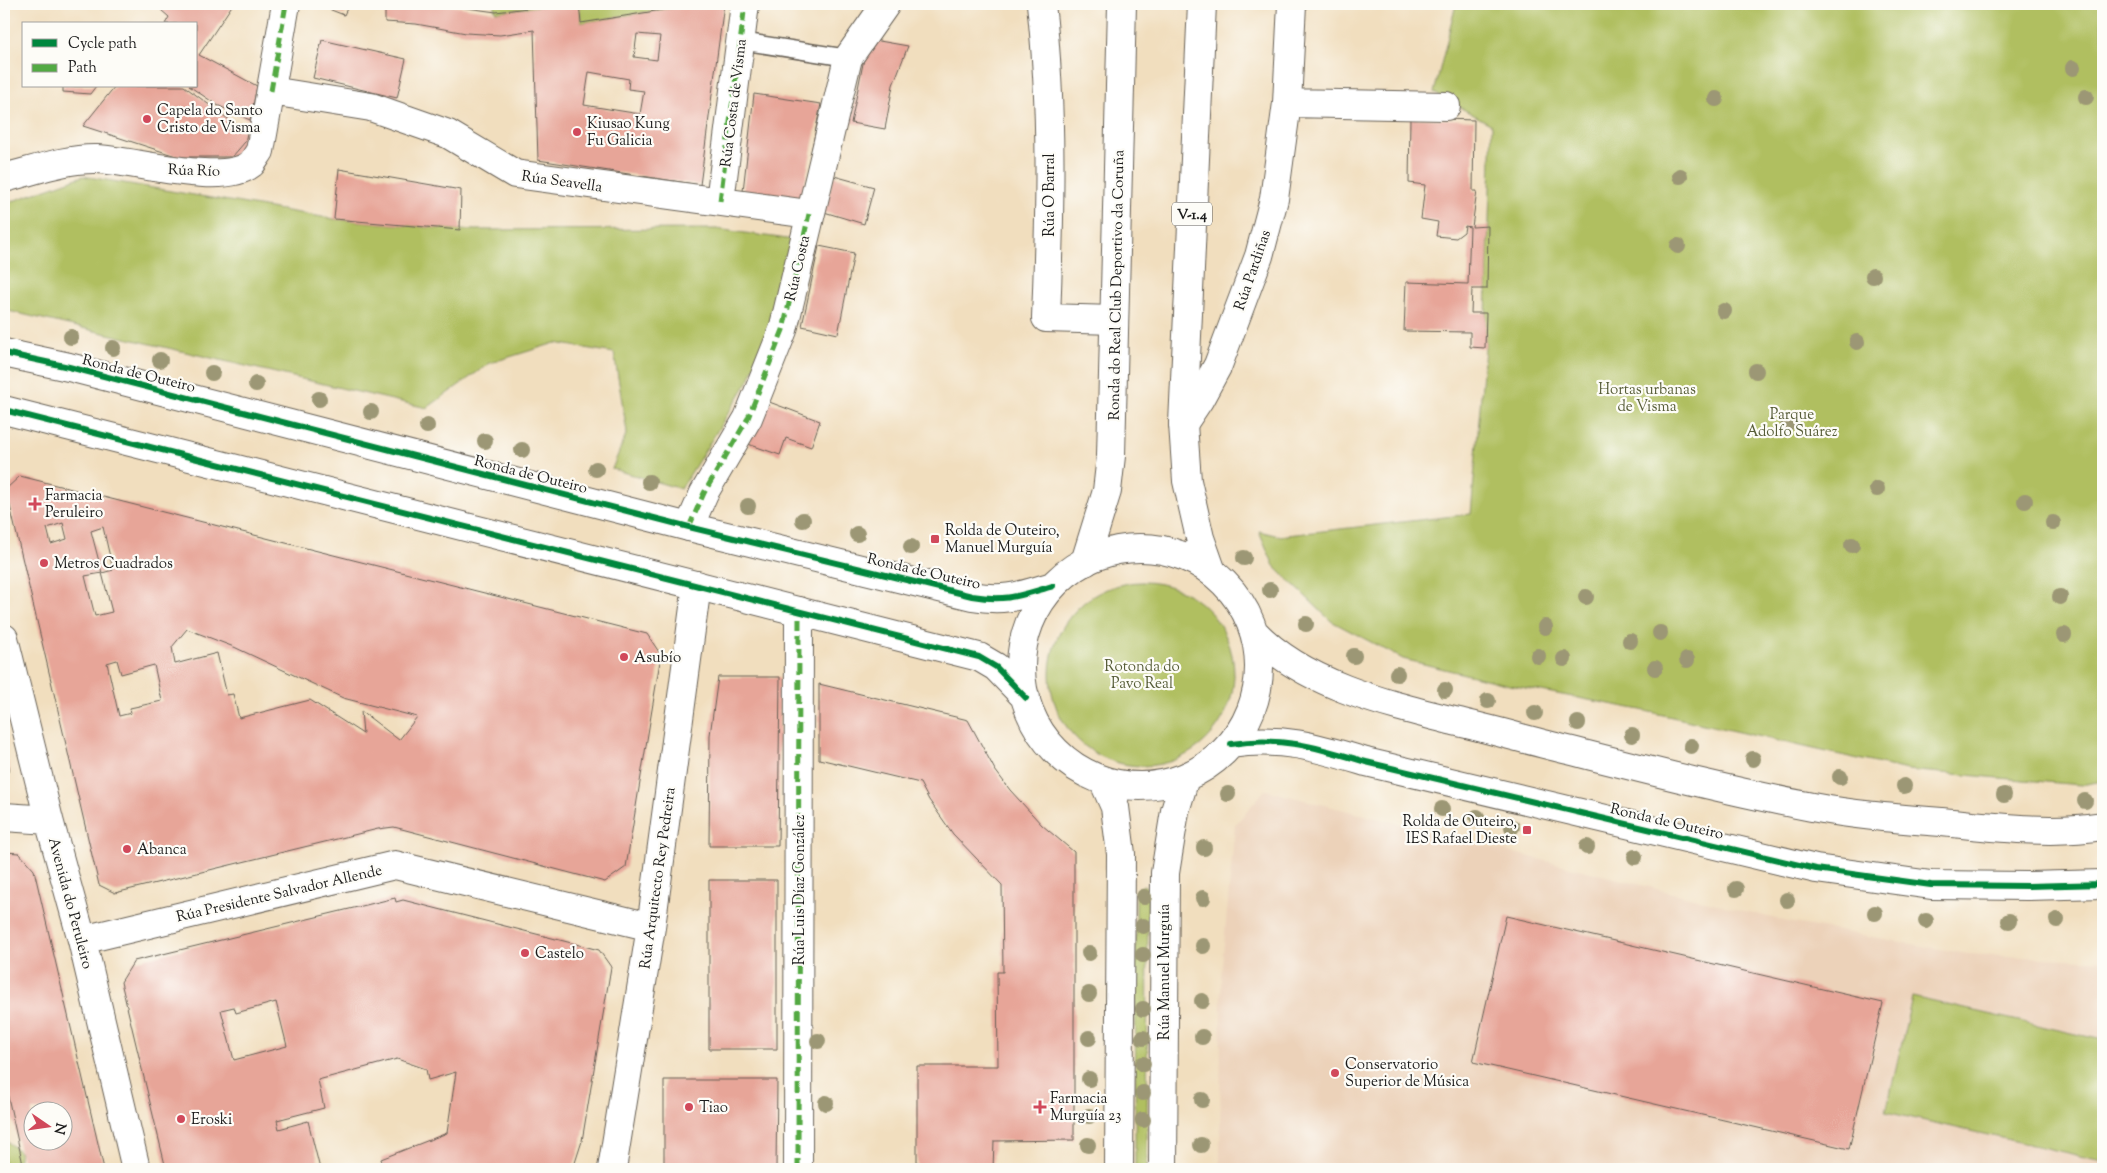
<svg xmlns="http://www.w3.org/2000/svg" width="2107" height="1173" font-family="'Sorts Mill Goudy',serif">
<rect width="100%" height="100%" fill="#fdfcf7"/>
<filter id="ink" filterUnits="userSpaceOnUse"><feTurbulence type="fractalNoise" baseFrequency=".02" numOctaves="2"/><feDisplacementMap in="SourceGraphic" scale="10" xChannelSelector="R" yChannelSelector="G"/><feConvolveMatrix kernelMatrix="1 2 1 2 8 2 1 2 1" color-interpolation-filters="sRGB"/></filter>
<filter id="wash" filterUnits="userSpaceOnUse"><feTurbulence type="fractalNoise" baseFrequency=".0096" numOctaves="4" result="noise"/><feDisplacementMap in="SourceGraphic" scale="20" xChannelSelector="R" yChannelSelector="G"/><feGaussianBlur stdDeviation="1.12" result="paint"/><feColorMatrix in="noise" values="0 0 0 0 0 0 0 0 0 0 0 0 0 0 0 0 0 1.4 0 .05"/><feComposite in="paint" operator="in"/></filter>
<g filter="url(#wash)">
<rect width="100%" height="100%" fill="#f1debe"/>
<path fill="#ecd2b9" d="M1265,790l523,132 180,32 135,7v208h-883l1,-193 14,-151z"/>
<path fill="#b0bf61" stroke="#666e3e" d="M493,4h66l-63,8z
M579,4h94l1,4 -93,15z
M1456,4h647v777l-22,4 -174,-15 -266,-60 -131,-25 -107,-26 -72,-38 -57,-55 -15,-35 20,5 192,-22 14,-166 7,-223 -58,-32z
M83,176l251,43 126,11 257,-1 77,11 -12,60 -33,80 -68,109 -69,-20 15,-37 -13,-79 -59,-10 -65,20 -63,45 -423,-98v-106z
M1050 674a92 92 0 1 1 184 0a92 92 0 1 1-184 0Z
M1144,885l4,4 -1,280h-12l1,-275v-5z
M1912,997l191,43v121l-217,-49z
M4,1139l16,13 -3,17h-13z"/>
<g id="blocks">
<path fill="#e7a598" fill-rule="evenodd" d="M166,4h67l-34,51 58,31 -7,34 -33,-15 -28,-19h7v-62h-31l4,-7 -8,-7z
M316,4h33l-5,11z
M385,4h53l58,8 63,-8h20l2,19 93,-15 -1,-4h51l-24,181 -162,-25 -4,-130 -34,5 -34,-2 -50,-9 -31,-2zM637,34l23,2 -3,24 -23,-3zM589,72l40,7 -1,10 16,2 -4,23 -56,-9z
M868,39l40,7 -15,39 -8,44 -34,-6z
M322,40l84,19 -9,39 -84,-20z
M63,86h33l-6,8 -27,-2z
M115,86h69l63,47 -2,9 -13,15h-53l-96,-31z
M754,94l67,10 -20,97 -58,-10z
M1410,118l64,2 -1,71h4l-5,36 16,-1 -1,63h-15l-1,24h15l-1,35 -15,-1v-15l-66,-1 2,-49 62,2 2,-57 -5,-1 -1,6 -8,6 -20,-2 2,-14 -17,-3 4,-34 -16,-2z
M339,169l122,21 -1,40 -126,-11z
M834,176l40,11 -10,37 -40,-12z
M819,246l35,7 -16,81 -36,-8z
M764,400l56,21 -9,26 -25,-9 -6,17 -32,-11z
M20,476l627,158 14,21 -35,212 -21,15 -211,-55 -16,2 -263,64 -16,-8 -93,-396zM63,523l4,16 -16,5 -4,-16zM103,527l10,43 -11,3 10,39 -17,4 -10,-40 17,-3 -11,-42zM187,629l47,18 109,51 74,19 -18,23 -38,-29 2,23 -53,-34 -71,18 -6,-24 -6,1 -10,-42 -42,11 -3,-17zM117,660l4,14 33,-9 8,36 -32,7 1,5 -12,3 -12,-53z
M718,677h62l-2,169h-69l1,-111z
M819,684l149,36 27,50 15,20 32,35 32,27v288l-80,1 -1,28h-76v-103h81l-1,-94h6l-1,-87 -49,-51 -24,-34 -9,-17 -101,-24z
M4,748l6,22 -6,5z
M4,852l15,1 15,17 70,299h-80l-20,-90zM32,1110h30v30h-30z
M709,880h68v169h-68z
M395,898l1,4 7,-2 196,50 12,17 -29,174 -9,28h-189l-3,-10 66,-26 9,-61 -28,8 -2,-11 -29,-10 -79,21 6,28 -47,12 2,9 29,-8 12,48h-154l-45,-187 13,-21zM276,1002l11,44 -53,14 -13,-50 13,-3 2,6z
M1506,916l377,87 -34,146 -376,-87z
M664,1080h113l-1,89h-112z"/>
</g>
</g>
<g filter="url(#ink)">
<use href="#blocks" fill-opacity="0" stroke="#676055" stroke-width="1"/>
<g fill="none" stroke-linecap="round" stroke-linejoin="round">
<g stroke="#676055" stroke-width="19">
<path id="lane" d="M740,41l108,17"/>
</g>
<g stroke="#676055" stroke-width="30">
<path id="street" d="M1041,4c12,104 9,210 5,314l68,2
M271,91l100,16 77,27 67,40 294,40
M1287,103l159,3
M4,178c29,-7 62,-20 93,-19 35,1 126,28 154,5 3,-3 6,-9 9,-13l26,-147
M720,201l25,-197
M1183,424l16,-24 19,-35 41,-109 15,-57 13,-96 5,-99
M689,527l15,-34 44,-75 35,-88 65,-272 38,-54
M4,638l45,182 33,120 54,229
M4,817l45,3
M82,940l313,-75 256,62
M612,1169l39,-242 46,-342
M798,1169l1,-558"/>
</g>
<g stroke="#676055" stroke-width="30">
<path id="secondary" d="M4,353l65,14 620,160 283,69c35,6 49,-1 81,-10
M4,410l975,247 17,10 30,31
M1021 667a119 119 0 1 1 238 0a119 119 0 1 1-238 0Z
M1254,632c49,52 132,72 200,89 31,7 63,16 94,24 88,22 175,45 264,62 46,9 94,12 141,16 49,5 101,11 150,3
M1231,744c51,-8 88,4 135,18l450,107 115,16 97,1 75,-2
M1103,780l12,27 6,47 -2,315
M1163,1169l2,-296 10,-62 10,-33"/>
</g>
<g stroke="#676055" stroke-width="30">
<path id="highway" d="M1202,4l-19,420 4,57 13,57 12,34
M1085,562l22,-71 4,-35 11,-452"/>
</g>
<use href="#lane" stroke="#fff" stroke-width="16"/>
<use href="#street" stroke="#fff" stroke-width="28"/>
<use href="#secondary" stroke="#fff" stroke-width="28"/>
<use href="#highway" stroke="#fff" stroke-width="28"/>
<path stroke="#52a943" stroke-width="5" stroke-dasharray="10 5" stroke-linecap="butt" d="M271,91l15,-87
M720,201l25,-197
M689,527l15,-34 44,-75 35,-88 26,-116
M798,1169l1,-558"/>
<g stroke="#fdfcf7" stroke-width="9">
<path id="cycleway" d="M4,353l65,14 620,160 283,69c35,6 49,-1 81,-10
M4,410l975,247 17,10 30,31
M1231,744c51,-8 88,4 135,18l450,107 115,16 97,1 75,-2"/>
</g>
<use href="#cycleway" stroke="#00873e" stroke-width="6"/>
</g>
<g fill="#9c9774">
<circle cx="2073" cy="68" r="8"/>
<circle cx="2086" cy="97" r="8"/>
<circle cx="1716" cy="99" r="8"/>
<circle cx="1680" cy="176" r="8"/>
<circle cx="1678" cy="246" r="8"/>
<circle cx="1873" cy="276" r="8"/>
<circle cx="1724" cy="311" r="8"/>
<circle cx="71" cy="337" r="8"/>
<circle cx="1857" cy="342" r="8"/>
<circle cx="113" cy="348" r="8"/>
<circle cx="160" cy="360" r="8"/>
<circle cx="1756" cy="371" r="8"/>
<circle cx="212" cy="373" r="8"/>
<circle cx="256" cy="384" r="8"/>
<circle cx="319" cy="399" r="8"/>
<circle cx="371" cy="412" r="8"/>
<circle cx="1788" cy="423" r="8"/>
<circle cx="427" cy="426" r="8"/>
<circle cx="485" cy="441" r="8"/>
<circle cx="522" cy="450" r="8"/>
<circle cx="596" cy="469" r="8"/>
<circle cx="649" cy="482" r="8"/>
<circle cx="1877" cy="489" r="8"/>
<circle cx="2025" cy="501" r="8"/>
<circle cx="748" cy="506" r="8"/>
<circle cx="803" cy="520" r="8"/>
<circle cx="2053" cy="523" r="8"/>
<circle cx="857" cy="534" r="8"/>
<circle cx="1852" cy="545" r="8"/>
<circle cx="911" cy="547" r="8"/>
<circle cx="1244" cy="558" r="8"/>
<circle cx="1270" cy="590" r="8"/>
<circle cx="1586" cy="597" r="8"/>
<circle cx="2060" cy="597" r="8"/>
<circle cx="1306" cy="624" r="8"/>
<circle cx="1545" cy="627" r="8"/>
<circle cx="1660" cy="633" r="8"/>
<circle cx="2064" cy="635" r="8"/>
<circle cx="1630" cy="641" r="8"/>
<circle cx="1354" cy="656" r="8"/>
<circle cx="1538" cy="656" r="8"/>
<circle cx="1564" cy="659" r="8"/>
<circle cx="1687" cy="660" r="8"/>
<circle cx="1655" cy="668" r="8"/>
<circle cx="1397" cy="674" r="8"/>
<circle cx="1445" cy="690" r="8"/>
<circle cx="1488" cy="701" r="8"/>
<circle cx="1535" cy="713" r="8"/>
<circle cx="1578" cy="723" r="8"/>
<circle cx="1632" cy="735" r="8"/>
<circle cx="1691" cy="746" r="8"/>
<circle cx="1753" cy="759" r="8"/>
<circle cx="1840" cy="777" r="8"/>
<circle cx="1904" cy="786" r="8"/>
<circle cx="1228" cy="794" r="8"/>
<circle cx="2004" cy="795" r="8"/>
<circle cx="2085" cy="801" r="8"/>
<circle cx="1442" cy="809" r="8"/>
<circle cx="1477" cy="817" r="8"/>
<circle cx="1512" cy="827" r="8"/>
<circle cx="1587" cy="847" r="8"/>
<circle cx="1204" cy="848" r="8"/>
<circle cx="1635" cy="857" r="8"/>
<circle cx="1736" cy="889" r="8"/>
<circle cx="1144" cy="897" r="8"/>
<circle cx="1203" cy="898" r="8"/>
<circle cx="1787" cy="900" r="8"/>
<circle cx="1875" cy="913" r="8"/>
<circle cx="2057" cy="920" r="8"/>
<circle cx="1926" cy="921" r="8"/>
<circle cx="2009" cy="921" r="8"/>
<circle cx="1143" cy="926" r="8"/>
<circle cx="1203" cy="946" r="8"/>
<circle cx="1089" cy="953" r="8"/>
<circle cx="1143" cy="955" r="8"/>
<circle cx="1089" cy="994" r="8"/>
<circle cx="1202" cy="1001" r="8"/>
<circle cx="1143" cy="1009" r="8"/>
<circle cx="1202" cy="1037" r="8"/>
<circle cx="1089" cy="1038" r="8"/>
<circle cx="1143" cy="1038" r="8"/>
<circle cx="818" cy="1041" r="8"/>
<circle cx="1143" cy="1064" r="8"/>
<circle cx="1089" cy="1079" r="8"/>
<circle cx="1143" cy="1093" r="8"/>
<circle cx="1202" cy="1100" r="8"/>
<circle cx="826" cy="1103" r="8"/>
<circle cx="1089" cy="1116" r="8"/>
<circle cx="1143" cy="1120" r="8"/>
<circle cx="1088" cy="1145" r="8"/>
<circle cx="1201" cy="1145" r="8"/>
</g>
</g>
<g fill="#d1495b" stroke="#fdfcf7" stroke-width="2">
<circle cx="147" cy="119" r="5"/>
<circle cx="577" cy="132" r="5"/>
<path d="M32.5 496.5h5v5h5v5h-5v5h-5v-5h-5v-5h5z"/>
<rect x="930" y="534" width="10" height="10" rx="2.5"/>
<circle cx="44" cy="563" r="5"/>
<circle cx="624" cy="657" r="5"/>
<rect x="1522" y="825" width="10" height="10" rx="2.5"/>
<circle cx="127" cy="849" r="5"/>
<circle cx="525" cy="953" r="5"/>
<circle cx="1335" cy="1073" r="5"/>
<circle cx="689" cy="1107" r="5"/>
<path d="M1037.5 1099.5h5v5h5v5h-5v5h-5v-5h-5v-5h5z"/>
<circle cx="181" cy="1119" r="5"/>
</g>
<g text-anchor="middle" stroke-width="4.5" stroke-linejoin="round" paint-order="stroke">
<rect fill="#fdfcf7" stroke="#605f5e" stroke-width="1" x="1172" y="202.5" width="40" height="23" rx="4"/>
<g font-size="14" font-weight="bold" fill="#1c1c1c">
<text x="1192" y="219">V-1.4</text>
</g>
<g font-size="15" fill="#1c1c1c" stroke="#fdfcf7">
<text transform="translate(733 103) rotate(-83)" y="5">Rúa Costa de Visma</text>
<text transform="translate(194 170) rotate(2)" y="5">Rúa Río</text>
<text transform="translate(562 181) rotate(8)" y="5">Rúa Seavella</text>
<text transform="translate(1049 195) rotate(-90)" y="5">Rúa O Barral</text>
<text transform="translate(797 268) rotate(-77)" y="5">Rúa Costa</text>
<text transform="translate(1252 270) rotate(-71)" y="5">Rúa Pardiñas</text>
<text transform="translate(1116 285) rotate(-89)" y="5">Ronda do Real Club Deportivo da Coruña</text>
<text transform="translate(139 373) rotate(14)" y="5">Ronda de Outeiro</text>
<text transform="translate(531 474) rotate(14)" y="5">Ronda de Outeiro</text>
<text transform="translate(924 571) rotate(13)" y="5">Ronda de Outeiro</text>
<text transform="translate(1667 821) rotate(13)" y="5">Ronda de Outeiro</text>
<text transform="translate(657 878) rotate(-82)" y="5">Rúa Arquitecto Rey Pedreira</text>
<text transform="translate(799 890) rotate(-90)" y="5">Rúa Luis Díaz González</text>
<text transform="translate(279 893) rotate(-13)" y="5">Rúa Presidente Salvador Allende</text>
<text transform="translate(71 903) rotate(75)" y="5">Avenida do Peruleiro</text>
<text transform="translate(1164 972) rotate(-90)" y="5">Rúa Manuel Murguía</text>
</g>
<g font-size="15" fill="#1c1c1c" stroke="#fdfcf7" text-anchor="start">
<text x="157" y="115">Capela do Santo<tspan x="157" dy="17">Cristo de Visma</tspan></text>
<text x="587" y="128">Kiusao Kung<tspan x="587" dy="17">Fu Galicia</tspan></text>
<text x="45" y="500">Farmacia<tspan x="45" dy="17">Peruleiro</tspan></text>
<text x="945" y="535">Rolda de Outeiro,<tspan x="945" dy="17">Manuel Murguía</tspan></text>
<text x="54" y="568">Metros Cuadrados</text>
<text x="634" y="662">Asubío</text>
<text x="1517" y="826" text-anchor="end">Rolda de Outeiro,<tspan x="1517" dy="17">IES Rafael Dieste</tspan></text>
<text x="137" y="854">Abanca</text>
<text x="535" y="958">Castelo</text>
<text x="1345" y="1069">Conservatorio<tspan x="1345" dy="17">Superior de Música</tspan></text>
<text x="1050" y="1103">Farmacia<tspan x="1050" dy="17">Murguía 23</tspan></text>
<text x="699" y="1112">Tiao</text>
<text x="191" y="1124">Eroski</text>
</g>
<g font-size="15" fill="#575d38" stroke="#fdfcf7">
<text x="1647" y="394">Hortas urbanas<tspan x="1647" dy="17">de Visma</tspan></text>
<text x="1792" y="419">Parque<tspan x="1792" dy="17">Adolfo Suárez</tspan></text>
<text x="1142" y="671">Rotonda do<tspan x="1142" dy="17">Pavo Real</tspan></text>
</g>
</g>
<rect width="2107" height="1173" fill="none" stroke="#fdfcf7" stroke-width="20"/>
<rect x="22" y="22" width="175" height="65" fill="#fdfcf7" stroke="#a3a29f"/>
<rect x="32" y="39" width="25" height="8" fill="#00873e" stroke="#a3a29f"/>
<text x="68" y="48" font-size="15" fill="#1c1c1c">Cycle path</text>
<rect x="32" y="64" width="25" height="8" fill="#52a943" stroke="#a3a29f"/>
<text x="68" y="72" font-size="15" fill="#1c1c1c">Path</text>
<g transform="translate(48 1126) rotate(103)"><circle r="24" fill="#fdfcf7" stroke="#a3a29f"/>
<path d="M0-4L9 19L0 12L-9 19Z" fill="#d1495b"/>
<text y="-8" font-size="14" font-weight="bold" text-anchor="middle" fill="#1c1c1c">N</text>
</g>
</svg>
